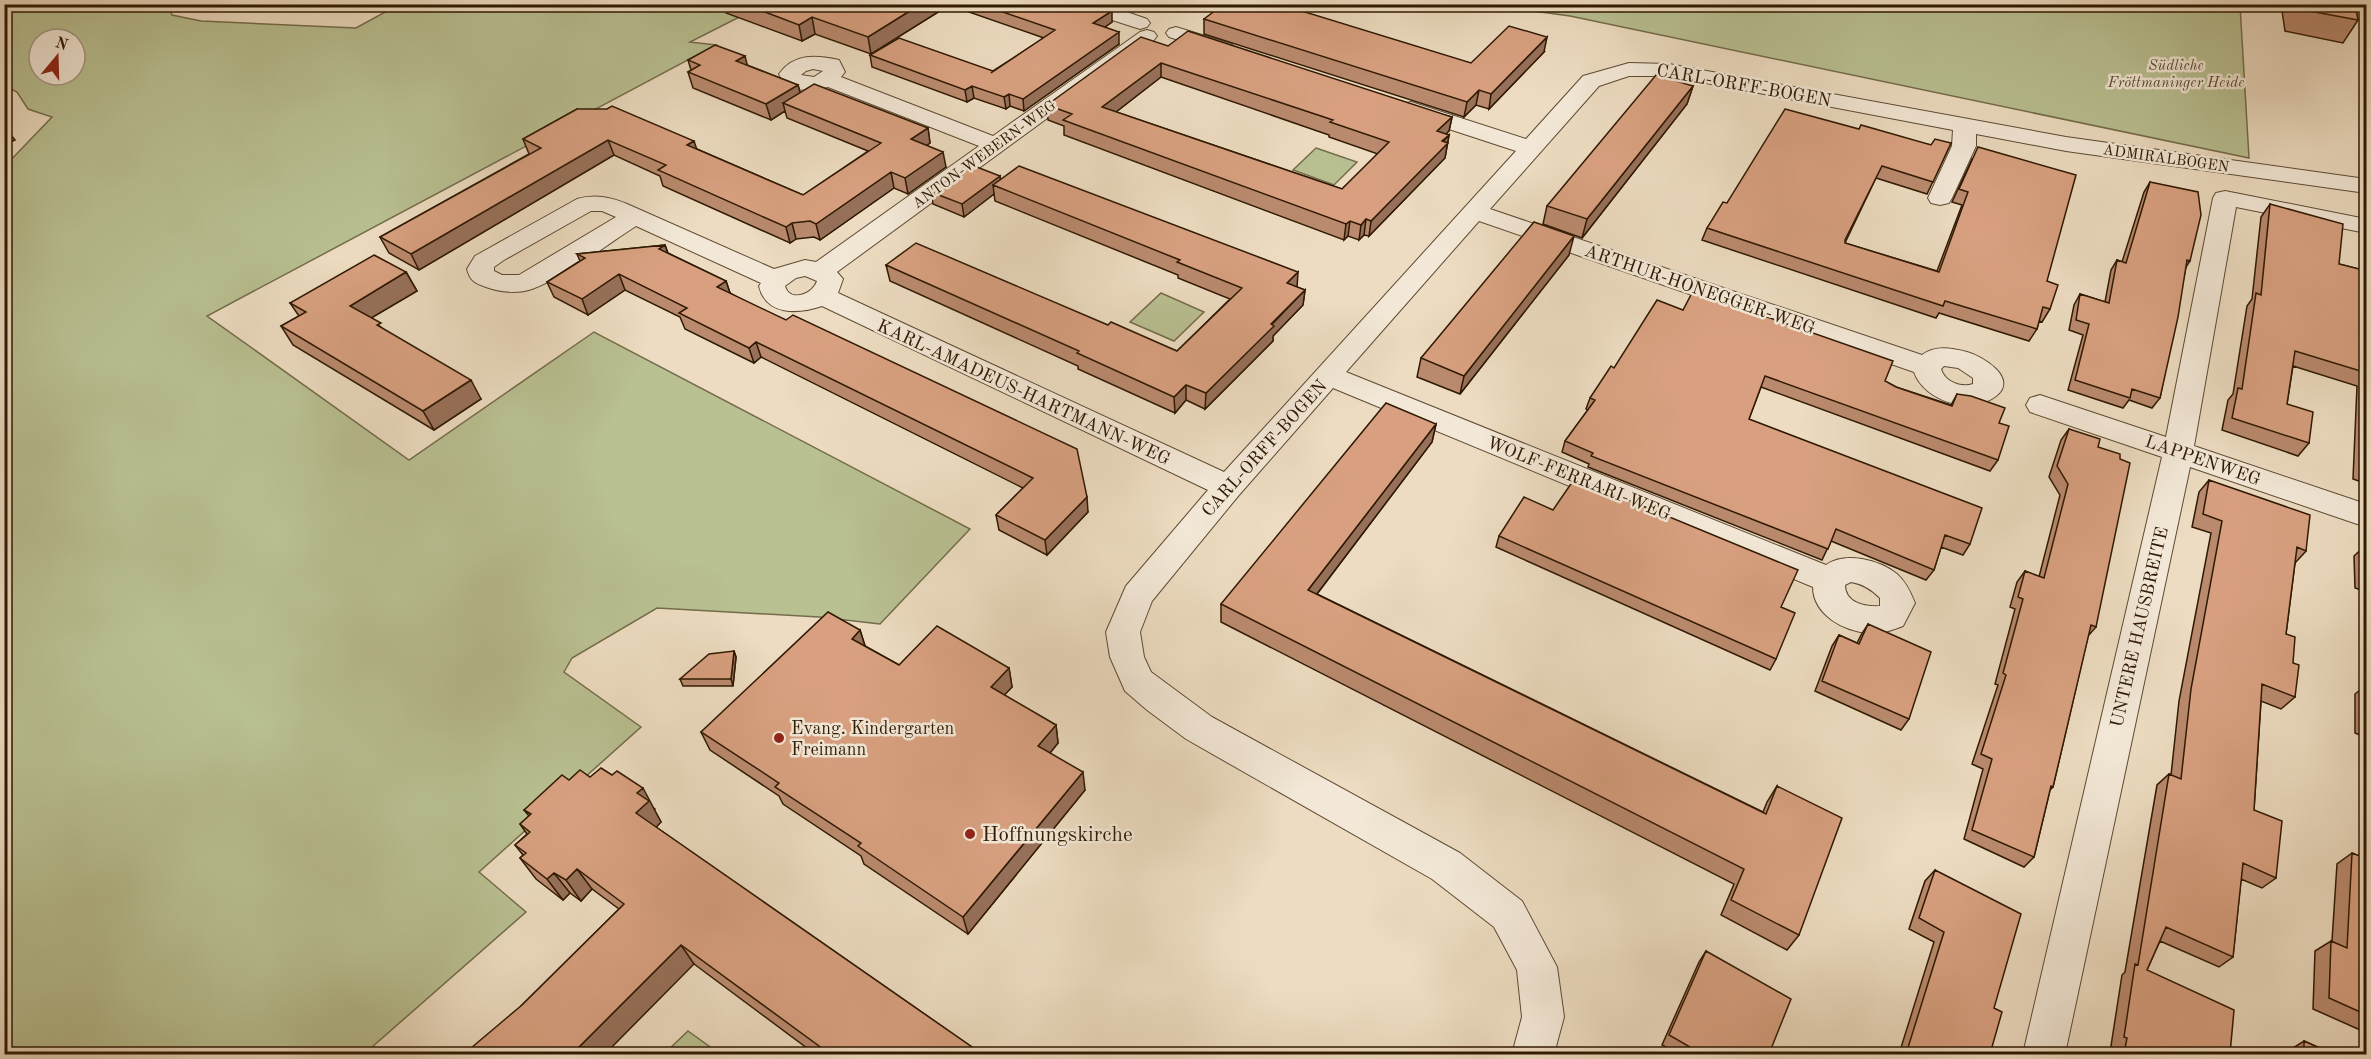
<svg xmlns="http://www.w3.org/2000/svg" width="2371" height="1059" font-family="'Old Standard TT',serif">
<rect width="100%" height="100%" fill="#eddcc1"/>
<filter id="stains"><feTurbulence type="fractalNoise" baseFrequency=".00333" numOctaves="4"/><feColorMatrix values="0 0 0 0 .2 0 0 0 0 .09 0 0 0 0 .02 0 0 0 .5 -.17"/></filter>
<radialGradient id="worn" r=".72"><stop offset=".6" stop-color="#630" stop-opacity="0"/><stop offset="1" stop-color="#630" stop-opacity=".3"/></radialGradient>
<path fill="#b9c092" stroke="#746c4a" stroke-width="1.5" fill-rule="evenodd" d="M5,5h163l4,10 29,6 155,7 42,-23h365l-73,37 26,3 -509,271 202,144 185,-128 376,197 -90,95 -61,-7 -162,-9 -85,50 -8,14 77,55 -162,145 47,40 -162,142h-359v-888l47,-49 -24,-8 -11,-17 -12,-6zM39,39h36v36h-36z
M1490,5h750l9,153 -679,-142z
M1316,148l41,14 -23,23 -41,-15z
M1161,293l43,19 -30,29 -44,-19z
M688,1031l32,23h-56z"/>
<g fill="none" stroke-linecap="round" stroke-linejoin="round">
<g stroke="#5e4a32" stroke-width="2">
<path id="minor" d="M1072,4h32l43,15 3,4 -3,4 -7,2 -65,-21z
M1176,27l55,17 4,4 -4,4 -7,2 -55,-17 -3,-4 3,-4z
M1147,30l7,2 3,4 -3,4 -317,232 6,7 -5,14 386,179 292,-321 -113,-37 -3,-5 3,-5 8,-2 115,37 57,-63 46,-13 40,1 397,73 300,42v14l-300,-42 -90,-17v12l-24,52 -3,5 -9,2 -9,-2 -3,-5 24,-52 1,-16 -284,-54h-40l-30,10 -109,123 432,146c13,-10 30,-7 45,-3 15,4 52,26 29,44 -25,20 -72,5 -82,-24l-435,-151 -133,151 480,193c19,-14 54,-5 71,9 9,8 14,19 18,29l-12,23c-11,4 -21,8 -33,7 -25,-1 -57,-18 -57,-46l-480,-199 -94,107 -87,106 -12,31 4,25 7,15 61,45 248,136 62,48 35,66 7,50 -10,37h-42l10,-37 -5,-47 -23,-43 -62,-48 -246,-140 -39,-29 -22,-19 -15,-34 -4,-25 20,-46 82,-96 -386,-184c-24,8 -56,10 -63,-20l2,-3 -125,-57c-31,20 -71,51 -104,63 -14,5 -33,3 -46,-2 -11,-4 -16,-6 -19,-18l8,-13 102,-57c18,-5 33,-2 50,5l147,65 31,-9 11,2 163,-116 -151,-59c-17,4 -41,7 -49,-13 15,-21 37,-19 60,-14l6,12 -4,5 152,59 147,-104zM813,69l10,2 -9,6 -13,-2 5,-4zM591,211h11l14,6 -97,58h-17l-8,-4v-4l10,-7zM805,276l12,5c-4,13 -27,22 -32,5l11,-8zM1944,366l14,2 15,10v6c-12,4 -28,-2 -32,-15zM1851,582c12,2 20,7 29,16v8c-15,1 -35,-3 -35,-21z
M2225,191l141,28v14l-130,-26 -42,239 172,58v23l-176,-60 -125,587h-42l139,-597 -132,-45 -4,-7 4,-7 10,-3 126,42 47,-239 3,-5z"/>
</g>
<use href="#minor" fill="#f3e8d7" fill-rule="evenodd"/>
</g>
<path fill="#ba8a6e" stroke="#2f1902" stroke-width="1.5" fill-rule="evenodd" d="M723,4h228l-80,50 -56,-20 -13,7 -76,-28z
M962,4h130l20,18 -7,5 14,17 -95,67 -14,-5 -4,3 -32,-11 -7,4 -95,-35 -2,-12 123,16 51,-33 -81,-28z
M1112,4h27l-9,7z
M2281,4h74l3,16 -15,23 -58,-12z
M1204,19l267,44 73,-11 -55,57 -13,-4 -12,12 -260,-83z
M1168,46l284,71 -3,14 -3,3 3,1 -4,23 -76,78 -5,-1 -5,5 -11,-4 -4,4 -280,-105v-9l-16,-6 -1,-15zM1161,77l168,58v2l49,17 -36,35 -226,-77z
M688,60l59,5 51,20 2,7 128,36 2,15 -3,2 19,22 -38,27 -14,-6 -74,52 -6,-3 -18,2 -6,4 -127,-57 -3,-10 -46,-21 -195,115 -30,-17 -9,-16 149,-83 -6,-15 54,-30 120,40 106,46 65,-44 -81,-33 -2,-7 -14,9 -78,-32 -5,-16 3,-2z
M1693,86l-6,18 -105,134 -39,-14 4,-18z
M1859,129l72,16 20,-2 -24,51 -51,-16 -31,65 92,28 25,-66 -10,-3 20,-43 75,122 3,28 -8,13 -3,-1 -2,8 -8,12 -90,-28 -3,5 -234,-78 5,-12 20,-25z
M1000,176v4l305,110 -2,15 -30,31v5l-68,68 -19,-9 -11,13 -97,-44v-3l-188,-85 -4,-16 222,60 69,26 53,-52 -52,-21v-3l-183,-74 -1,-7 -30,23 -31,-13 -2,-12z
M2150,182l40,79 -4,6 -26,131 -8,10 -23,-8 -6,8 -55,-18 15,-55 -14,-5 5,-25 6,-11 25,8 6,-32 6,-10 5,2 22,-70z
M2270,204l69,60 28,7v213l-14,-5 4,-93 -64,-20 -6,38 22,39 -11,13 -76,-26 6,-30 5,-6 14,-88 5,-7 9,-82z
M665,245l3,8 58,28 4,12 358,219 -41,43 -48,-25 -3,-15 27,-27 -262,-131 -7,6 -69,-34 -5,-12 -55,-27 -37,25 -34,-18 -7,-15 33,-21 -3,-7z
M1569,255l-109,139 -43,-17 4,-19z
M406,272l11,19 -46,27 13,12 97,69 -47,31 -141,-85 -12,-19 18,-10 -9,-13z
M1614,368l271,13 11,6 55,18 6,-11 42,29 -1,37 -8,11 -229,-84 -12,32 221,125 -7,11 -22,-8 -7,23 -8,10 -95,-39 -9,19 -234,-93 1,-3 -27,-12 3,-11 23,-31 -2,-1 4,-11z
M1436,424l-4,18 -115,152 446,218 4,-10 10,-16 22,149 -12,15 -66,-35 13,-31 -513,-262v-18z
M2069,429l29,18 -2,180 -8,9 -35,151 -3,3 -16,67 -10,10 -60,-28 19,-70 -11,-5 26,-79 -3,-1 20,-75 -5,-2 7,-25 8,-11 14,6 21,-82 -11,-18 12,-37z
M2209,480l97,71 -11,12 -9,71 7,29 2,34 -14,12 -20,-8 -7,109 22,68 -14,10 -21,-9 -8,78 -14,10 -59,-26 -13,29 83,84h-118l2,-6 -3,-2 11,-71 3,-3 32,-187 12,-11 2,1 8,-74 32,-168 -19,-6 7,-35z
M1553,510l228,97 -5,52 -6,11 -274,-123 3,-11z
M2367,544v48l-12,-4 -1,-32z
M1868,624l41,95 -8,11 -86,-39 17,-45 7,-11 18,8 4,-8z
M860,630l5,16 34,19 110,3 3,19 -8,8 52,30 2,18 -8,10 35,37 -117,144 -104,-70 -3,-8 -78,-52 -4,-8 -69,-46 -9,-18z
M734,651l2,6 -3,29h-50l-3,-7z
M2367,684v54l-12,-5v-39z
M612,775l43,34 -1,1 7,12 -5,5 326,227h-167l-121,-90 -172,41 97,-96 -27,-20 -11,12 -11,-8 -7,7 -27,-21 -16,-21 3,-3 -8,-10 12,-11 -7,-10 9,-8 -5,-6 45,-30z
M2367,786v247l-54,-24 2,-58 16,-10h1l5,-77 15,-11 10,4z
M1935,870l59,138 -4,46h-91l35,-112 -25,-13 16,-48z
M1706,951l63,103h-90l-17,-9 37,-83z
M2304,1041l29,13h-45v-3z"/>
<path fill="#97705a" stroke="#2f1902" stroke-width="1.5" d="M921,4h30l-80,50 -3,-17z
M1130,4h9l-9,7z
M1112,11v11l-19,13v-12z
M812,17l3,17 -13,7 -3,-16z
M1119,32v12l-95,67 -1,-12z
M1547,37l-3,15 -55,57 2,-15z
M745,56l4,16 -13,-11z
M1161,63v14l-58,45 -1,-15z
M798,85l4,16 -19,2 2,8 -14,9 -5,-16z
M972,86l2,12 -7,4 -2,-12z
M1693,86l-6,18 -105,134 5,-19z
M1479,90l-3,15 -12,12 3,-15z
M1009,94l1,12 -4,3 -2,-12z
M1452,117l-3,14 -15,15 3,-15z
M4,126l11,14 -11,5z
M928,128l2,15 -16,12 -3,-16z
M1449,135l-4,23 -76,78 2,-15z
M608,140l6,15 -195,115 -8,-16z
M694,141l5,15 -12,-11z
M943,152l3,15 -38,27 -3,-16z
M891,172l3,16 -74,52 -4,-16z
M1000,176l1,12 -8,-3 1,9 -30,23 -2,-13z
M1366,219l-2,16 -5,5 2,-15z
M1350,221l-2,15 -4,4 2,-16z
M792,223l4,16 -6,4 -4,-16z
M1574,236l-5,19 -109,139 4,-18z
M665,245l5,15 -11,-11z
M406,272l11,19 -56,33 -11,-18z
M1298,272l-1,16 -10,-5z
M619,274l6,16 -37,25 -6,-16z
M726,281l5,15 -14,-9z
M1305,290l-2,15 -30,31v5l-68,68 1,-16z
M756,342l5,15 -7,6 -5,-15z
M471,380l10,19 -47,31 -11,-19z
M1186,385v15l-11,13 -1,-16z
M1436,424l-4,18 -125,165 1,-17z
M1087,497l1,15 -41,43 -2,-15z
M860,630l6,19 -14,-10z
M734,651l2,6 -3,29 -2,-7z
M1009,668l3,19 -18,19 -3,-19z
M1056,725l2,18 -17,21 -3,-18z
M1083,772l2,18 -117,144 -5,-17z
M643,788l18,34 -12,13 -13,-22 1,-20z
M577,869l15,20 -11,12 -15,-21z
M554,873l16,20 -7,7 -16,-21z
M681,945l13,19 -89,90h-33z"/>
<path fill="#d8a080" stroke="#2f1902" stroke-width="1.5" fill-rule="evenodd" d="M744,4h177l-53,33 -56,-20 -13,8z
M980,4h112l20,7 -19,12 26,9 -96,67 -14,-5 -5,3 -32,-11 -7,4 -95,-35 29,-17 94,33 -2,2 64,-43z
M1224,4h55l192,59 38,-37 38,11 -56,57 -12,-4 -12,12 -263,-83z
M2298,4h57l3,16 -59,-11z
M1188,31l264,86 -15,14 12,4 -7,6 6,2 -77,78 -5,-2 -5,6 -11,-4 -4,3 -283,-104 9,-6 -25,-9 94,-68 27,9zM1161,63l172,57 -3,2 59,20 -47,47 -240,-82z
M715,45l30,11 -9,5 62,24 -32,19 -78,-32 12,-7 -12,-5z
M1656,75l37,11 -106,133 -40,-13z
M814,84l114,44 -17,11 32,13 -38,26 -14,-6 -75,52 -6,-3 -18,2 -6,4 -128,-57 8,-5 -58,-25 -197,114 -31,-17 161,-89 -18,-9 54,-30h30l5,-3 82,35 -7,4 116,50 78,-52 -98,-40z
M1785,109l74,20 2,-4 70,20 4,-6 16,4 -18,39 -51,-16 -37,74v3l94,29 29,-80 -9,-3 19,-42 98,28 -29,106 11,4 -8,24 -7,-2 -6,22 -92,-28 -2,5 -236,-78 16,-26 4,1z
M969,164l31,12 -38,28 -31,-12z
M1019,166l279,106 -11,11 18,7 -34,34 3,2 -68,67 -20,-8 -12,12 -97,-44 2,-2 -193,-86 30,-22 192,82 3,-3 66,29 65,-63 -65,-26 3,-2 -187,-75z
M2150,182l48,10 3,23 -11,46 -3,-1 -9,57 -18,81 -28,-9 -2,9 -55,-18 14,-56 -13,-4 4,-26 29,9 8,-43 9,3z
M2270,204l73,20 -4,40 28,7v102l-72,-22 -8,53 26,8 -4,31 -77,-25 6,-30 4,1 14,-96 5,2z
M1534,222l40,14 -110,140 -43,-18z
M665,245l-6,4 67,32 -9,6 69,33 7,-5 284,134 10,48 -42,43 -49,-25 37,-37 -277,-136 -7,6 -70,-35 8,-5 -68,-34 -37,25 -35,-17 38,-24 -8,-4z
M374,255l32,17 -56,34 31,17 -4,2 94,55 -48,31 -142,-85 25,-14 -16,-9z
M1693,291l200,70 -8,20 11,6 56,19 5,-12 14,2 34,12 -6,15 10,3 -11,34 -233,-84 -16,43 233,89 -12,36 -25,-9 -11,35 -98,-41 -8,20 -237,-93 2,-3 -28,-12 30,-41 -5,-2 21,-32 3,2 43,-68 26,10z
M1386,403l50,21 -128,166 458,224 11,-28 65,32 -43,117 -68,-35 13,-31 -523,-265z
M2367,410v58l-3,-1z
M2069,429l31,10 -2,8 22,7v5l10,4 -34,164 -5,-2 -38,162 -2,-1 -17,71 -62,-27 20,-71 -11,-5 25,-79 -3,-2 20,-74 -5,-2 7,-26 19,7 24,-94 -11,-18z
M1575,478l223,92 -17,37 14,6 -19,46 -277,-123 25,-39 29,13z
M2209,480l101,35 -4,36 -9,-4 -11,87 9,3 -2,26 6,2 -4,32 -33,-13 -8,126 28,11 -6,57 -33,-15 -10,94 -67,-30 -19,43 87,40 -4,44h-106l3,-16 -3,-1 11,-73 3,1 31,-191 12,5 10,-90 31,-168 -19,-7z
M828,612l32,18 -8,9 47,26 38,-39 72,42 -18,19 65,38 -18,21 45,26 -120,145 -105,-71 3,-3 -86,-56 4,-4 -78,-51z
M1868,624l63,28 -22,67 -87,-38 17,-46 20,9z
M734,651l-3,28h-51l29,-25z
M601,768l11,7 5,-4 26,17 -6,5 12,8 -13,12 346,241h-152l-149,-109 -109,109h-108l58,-49 102,-101 -47,-35 -11,11 -12,-7 -7,6 -27,-21 6,-5 -11,-8 15,-13 -10,-8 11,-10 -7,-4 38,-35 7,5 11,-10 10,7z
M2352,853l15,6v156l-38,-17 2,-57 16,7z
M1935,870l86,44 -27,94 8,4 -12,42h-84l38,-122 -25,-14z
M1706,951l85,48 -22,55h-67l-33,-19z
M2304,1041l29,13h-29z
M1852,1051l6,3h-7z"/>
<g fill="#8f2418" stroke="#f3e8d7" stroke-width="2">
<circle cx="779" cy="738" r="6"/>
<circle cx="970" cy="834" r="6"/>
</g>
<g text-anchor="middle" stroke-width="5" stroke-linejoin="round" paint-order="stroke">
<g font-size="15" font-style="italic" fill="#584b2d" stroke="#f3e8d7">
<text x="2176" y="70">Südliche<tspan x="2176" dy="17">Fröttmaninger Heide</tspan></text>
</g>
<g font-size="15" fill="#2f1902" stroke="#f3e8d7">
<text transform="translate(984 154) rotate(-36)" y="5">ANTON-WEBERN-WEG</text>
<text transform="translate(2166 158) rotate(8)" y="5">ADMIRALBOGEN</text>
</g>
<g font-size="18" fill="#2f1902" stroke="#f3e8d7">
<text transform="translate(1744 85) rotate(10)" y="6">CARL-ORFF-BOGEN</text>
<text transform="translate(1700 289) rotate(19)" y="6">ARTHUR-HONEGGER-WEG</text>
<text transform="translate(1024 392) rotate(25)" y="6">KARL-AMADEUS-HARTMANN-WEG</text>
<text transform="translate(1264 448) rotate(-48)" y="6">CARL-ORFF-BOGEN</text>
<text transform="translate(2203 460) rotate(19)" y="6">LAPPENWEG</text>
<text transform="translate(1579 478) rotate(22)" y="6">WOLF-FERRARI-WEG</text>
<text transform="translate(2139 627) rotate(-77)" y="6">UNTERE HAUSBREITE</text>
</g>
<g font-size="18" fill="#2f1902" stroke="#f3e8d7" text-anchor="start">
<text x="791" y="734">Evang. Kindergarten<tspan x="791" dy="21">Freimann</tspan></text>
</g>
<g font-size="21" fill="#2f1902" stroke="#f3e8d7" text-anchor="start">
<text x="982" y="841">Hoffnungskirche</text>
</g>
</g>
<rect width="2371" height="1059" fill="none" stroke="#eddcc1" stroke-width="24"/>
<rect x="6" y="6" width="2359" height="1047" fill="none" stroke="#2f1902" stroke-width="3"/>
<rect x="12" y="12" width="2347" height="1035" fill="none" stroke="#2f1902" stroke-width="1.5"/>
<g transform="translate(57 57) rotate(19)"><circle r="28" fill="#f3e8d7" stroke="#a59582" stroke-width="1.5"/>
<path d="M0-4.5L10 22L0 15L-10 22Z" fill="#8f2418"/>
<text y="-9" font-size="16" font-weight="bold" text-anchor="middle" fill="#2f1902">N</text>
</g>
<rect width="100%" height="100%" filter="url(#stains)"/>
<rect width="100%" height="100%" fill="url(#worn)"/>
</svg>
